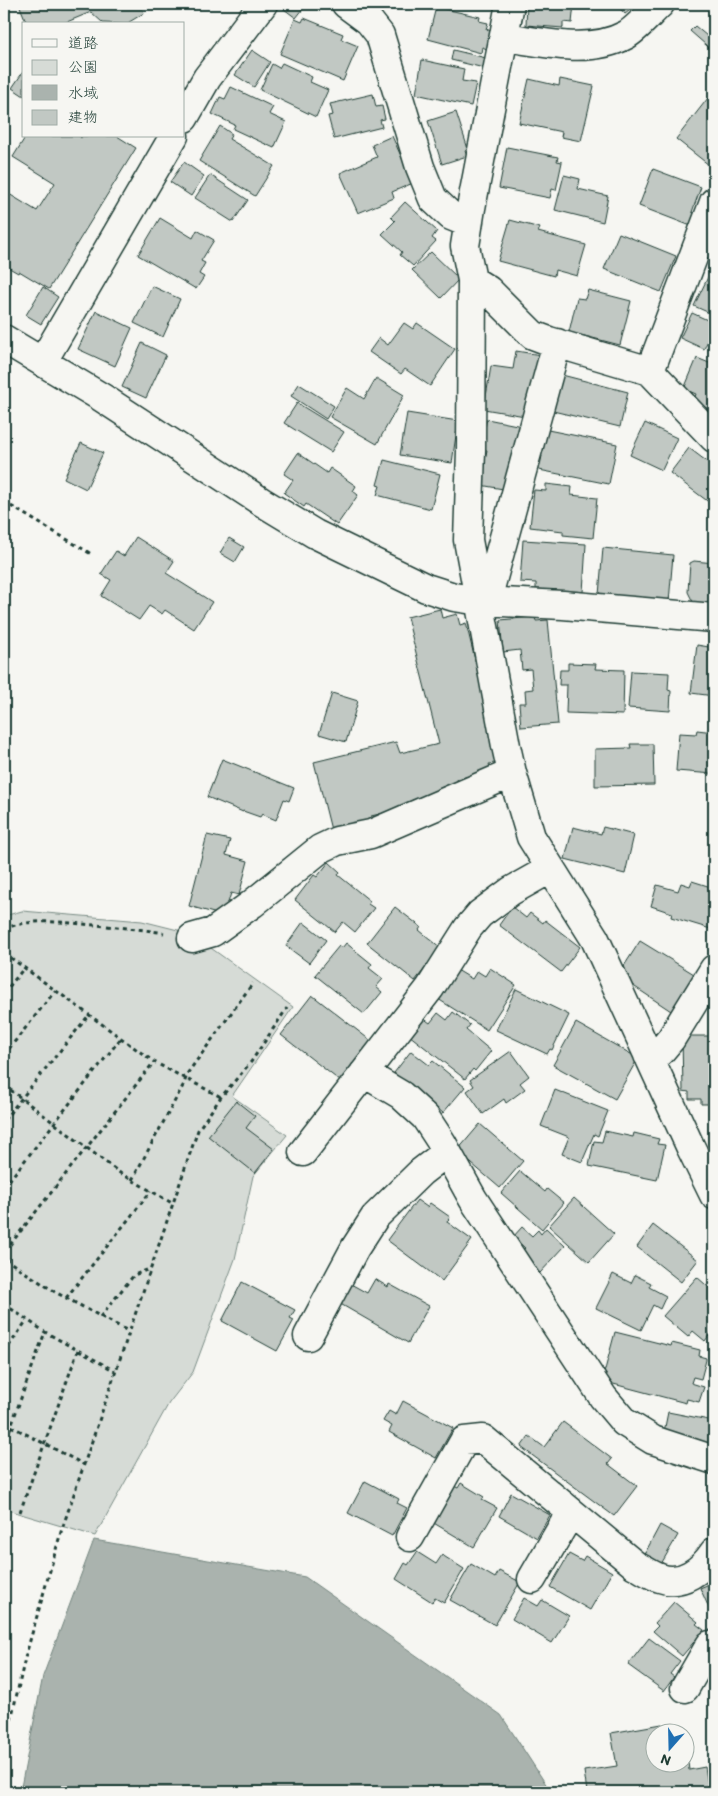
<svg xmlns="http://www.w3.org/2000/svg" width="718" height="1796" font-family="Itim,'Klee One',sans-serif">
<rect width="100%" height="100%" fill="#f6f6f2"/>
<filter id="ink" filterUnits="userSpaceOnUse"><feTurbulence type="fractalNoise" baseFrequency=".02" numOctaves="2"/><feDisplacementMap in="SourceGraphic" scale="10" xChannelSelector="R" yChannelSelector="G"/><feConvolveMatrix kernelMatrix="1 2 1 2 8 2 1 2 1" color-interpolation-filters="sRGB"/></filter>
<g filter="url(#ink)">
<path fill="#d6dbd6" stroke="#7a8c85" d="M22,911l120,10 48,12 103,74 -61,89 55,39 -34,41 -18,83 -42,113 -24,31 -74,133 -91,-27v-593z"/>
<path fill="#aab3ae" stroke="#72847d" d="M94,1540l211,37 196,138 50,77h-531l23,-116z"/>
<path fill="#c1c8c3" stroke="#1f3d34" d="M19,4h121l4,9 -18,11 -23,-1 -12,-11 -29,12h-35z
M283,4h24l-11,14 -16,-12z
M527,4h47l-2,19 -9,-1v6l-37,-3z
M616,4h22l-13,10z
M436,7l44,10 -1,4 9,2 -2,6 5,2 -4,18 -5,-2 -1,6 -53,-14z
M304,18l39,16 -2,5 17,7 -15,35 -63,-27 15,-35 7,3z
M695,26l12,10 7,-9v25l-24,-21z
M252,50l18,12 -16,25 -19,-12z
M453,50l33,8 -2,10 -33,-8z
M422,60l42,9 -2,12 14,2 -5,23 -55,-12z
M282,63l30,14 -2,5 18,8 -12,27 -56,-27 12,-26 7,4z
M23,72h1v24l-12,-8z
M529,79l30,7 1,-7 34,7 -13,55 -20,-4 1,-5 -43,-9z
M231,87l42,20 -4,7 17,8 -12,26 -41,-19 2,-4 -23,-11 8,-17 5,2z
M373,94l3,13 6,-1 3,13 -5,1 2,7 -48,12 -6,-23 5,-1 -3,-11z
M708,98l6,5v66l-38,-30z
M456,112l12,37 -3,2 2,5 -25,8 -14,-43z
M220,126l12,8 -3,5 45,27 -19,30 -56,-35z
M26,136h53l2,2 1,-2h35l19,12 -87,141 -30,-18 -1,2 -14,-8v-74l33,20 18,-28 -42,-26z
M392,136l21,47 -21,9 2,6 -36,15 -18,-40 37,-16 -5,-12z
M507,147l51,10 -1,4 5,1 -6,28 -4,-1 -2,9 -51,-10z
M184,162l20,14 -13,20 -21,-14z
M653,169l48,18 -9,25 4,1 -5,13 -52,-20z
M210,175l38,25 -15,22 -38,-24z
M564,175l16,4 -2,10 30,7 -5,26 -48,-12z
M405,202l32,29 -5,7 4,3 -23,25 -13,-11 2,-3 -20,-18 13,-13 -4,-4z
M160,218l33,20 4,-8 17,10 -13,21 4,2 -6,11 5,3 -8,12 -58,-34z
M510,220l30,8 -2,4 48,13 -9,31 -22,-6 -1,6 -56,-15z
M619,233l57,23 -15,36 -57,-23z
M431,252l28,27 -18,19 -29,-28z
M709,275l5,3v37l-20,-9z
M152,286l28,13 -17,38 -29,-14z
M43,287l15,10 -17,27 -15,-9z
M588,290l43,11 -11,44 -51,-13 8,-34 8,1z
M96,311l36,17 -17,38 -37,-17z
M692,313l22,10v4l-10,22 -24,-11z
M404,323l9,6 4,-6 38,26 -25,37 -25,-17 -4,5 -32,-22 10,-14 9,7z
M142,343l24,12 -20,43 -24,-11z
M516,351l25,4 -10,62 -47,-8 7,-43 22,3z
M697,358l17,7v46l-21,-9 3,-8 -12,-5z
M562,375l66,17 -8,35 -67,-16z
M376,378l28,17 -27,49 -47,-27 17,-29 17,11z
M299,384l35,22 -8,13 -35,-23z
M297,403l47,29 -13,20 -47,-29z
M407,413l51,8 -6,42 -52,-8z
M487,419l35,7 -13,64 -29,-5 7,-35 -6,-1z
M645,423l32,15 -15,32 -32,-15z
M543,429l74,15 -8,40 -70,-14 3,-14 -4,-1z
M81,443l22,10 -17,36 -22,-11z
M689,448l25,19v39l-44,-33z
M298,453l29,20 3,-5 26,18 -3,5 5,4 -21,30 -31,-21 -2,3 -20,-14 9,-13 -9,-6z
M384,460l56,14 -9,35 -54,-14 3,-9 -3,-1z
M546,484l26,3 -1,8 26,3 -4,40 -30,-3v-4l-33,-4 4,-37 12,1z
M136,537l38,24 -8,12 46,29 -18,27 -29,-19 -3,4 -13,-8 -10,14 -38,-24 10,-16 -10,-6 15,-23 8,5z
M229,538l15,9 -9,15 -15,-9z
M523,540l63,4 -3,48 -47,-3v-6l-16,-1z
M603,548l70,7 -4,47 -70,-7z
M694,561l20,2v43l-20,-2 -6,-12 2,-29z
M440,609l2,9 15,-4 3,11 6,-2 34,139 -11,2 2,7 -34,8 2,4 -17,4v6l-30,7 2,6 -43,10 1,5 -41,9 -17,-68 82,-20 4,11 39,-9 -32,-127z
M535,617l1,4 12,-1 10,104 -37,3 -2,-24h7l-1,-13 8,-1 -2,-20 -9,1 -2,-20 -17,2 -3,-32z
M709,644l5,1v51l-23,-3 6,-48 12,2z
M568,663l28,1 -1,5 29,1 -1,45 -57,-2 1,-28h-8l1,-15h8z
M631,671l38,2 -1,17 3,1 -1,20 -42,-3z
M332,693l26,8 -12,41 -27,-8z
M697,730l17,2v42l-38,-3 3,-38 17,1z
M630,744h23l1,41 -59,1v-37l36,-1z
M222,759l72,29 -5,13 -5,-2 -8,21 -14,-6 -2,3 -17,-6v1l-36,-15z
M573,827l28,7 2,-7 31,8 -9,39 -60,-15z
M207,835l23,5 -4,15 22,6 -9,34 -8,-2 -7,23 -35,-10z
M329,862l11,10 -2,3 32,26 -2,3 6,4 -19,24 -12,-10 -8,10 -40,-32 19,-25 3,2z
M692,881l22,7v42l-43,-13 1,-4 -21,-7 6,-21 21,6 3,-8 9,3z
M395,907l26,20 -2,3 22,18 -26,33 -48,-38z
M512,907l14,11 4,-5 13,10 2,-3 35,27 -19,25 -62,-47z
M303,922l23,18 -17,23 -23,-17z
M640,941l54,33 -11,20 -6,21 -48,-32 -5,-17z
M346,943l26,21 -3,4 14,11 -7,8 6,5 -18,22 -49,-39 24,-29 3,2z
M490,968l26,17 -29,45 -49,-31 19,-29 15,9 5,-8 8,5z
M516,989l53,26 -17,35 -2,-1 -3,5 -51,-24z
M312,995l59,46 -31,40 -59,-46z
M453,1012l17,13 -4,5 25,21 -16,20 -2,-2 -8,10 -56,-44 14,-17 7,5 8,-10 9,7z
M576,1023l62,35 -23,41 -62,-34z
M682,1036h32v68h-13v-5h-12v-7l-6,-1z
M411,1051l18,14 4,-4 32,26 -22,26 -49,-40z
M511,1051l18,25 -9,7 5,6 -19,14 -2,-4 -21,15 -16,-23 7,-5 -4,-6z
M555,1090l53,21 -10,25 -4,-2 -12,28 -20,-8 7,-17 -28,-11z
M236,1101l19,15 -9,12 28,21 -19,24 -47,-37z
M480,1124l43,37 -23,27 -43,-37z
M605,1131l28,6 1,-4 25,6 -2,5 8,1 -8,35 -68,-14 5,-25 8,1z
M520,1171l25,21 2,-3 17,14 -22,26 -41,-36z
M574,1198l40,36 -25,28 -40,-36z
M417,1200l10,7 3,-4 20,14 -3,5 25,18 -30,41 -55,-41z
M653,1225l45,35 -17,22 -44,-35z
M522,1227l10,9 6,-6 3,4 5,-6 19,18 -25,27 -21,-19 6,-6 -12,-11z
M613,1274l18,9 4,-8 16,8 -2,4 17,9 -6,13 -7,-4 -12,25 -45,-22z
M697,1277l17,15v37l-9,12 -12,-10 -5,6 -25,-21z
M375,1279l13,8 1,-3 40,22 -21,37 -71,-41 12,-19 18,10z
M242,1282l53,28 -5,8 4,2 -17,31 -55,-30z
M615,1332l56,14 1,-3 28,7 -1,6 7,2v2l-5,19 -8,-2 -2,6 13,4 -5,15 -12,-3 -1,4 -84,-22z
M712,1378h2v31h-4z
M403,1401l50,27 -17,30 -47,-26 3,-6 -9,-5 6,-10 7,4z
M668,1412l46,9v25l-50,-14z
M563,1422l49,37 -4,5 29,22 -23,30 -93,-69 8,-11 15,11z
M365,1481l34,18 -2,4 10,5 -15,28 -44,-23z
M461,1483l23,14 -2,3 15,8 -23,39 -42,-25 22,-36 4,2z
M511,1493l39,22 -13,23 -38,-22z
M660,1525l18,10 -17,29 -17,-9z
M417,1552l19,12 6,-9 22,14 -20,34 -9,-5 -3,4 -36,-23 9,-16 3,2z
M569,1554l13,7 3,-5 27,16 -22,38 -40,-23z
M471,1564l24,14 4,-7 21,11 -25,43 -45,-25z
M714,1582v37l-14,-31z
M524,1598l14,8 4,-6 27,16 -17,27 -40,-24z
M674,1602l24,20 -2,2 8,6 -22,26 -29,-25 5,-5 -3,-3z
M649,1638l31,23 -10,13 4,3 -10,14 -36,-26z
M662,1724l2,10h-8v30h30v-16l3,22 16,-3 4,24 -9,1h-113l-3,-21 33,-5 -6,-33z"/>
<g fill="none" stroke-linecap="round" stroke-linejoin="round">
<g stroke="#1f3d34" stroke-width="31">
<path id="minor" d="M346,4l23,17 11,14 40,132 13,32 18,17 17,7
M510,4l-39,204 -6,38 7,34 -1,170 -3,90 38,206 6,27 19,64 64,102 95,207 24,49
M504,37c39,5 85,18 122,-2 11,-6 24,-22 34,-31
M184,118l23,-40 56,-74
M472,280l16,10 45,45 16,6 101,30 64,67
M4,339l97,58 161,105 53,32 111,54 28,9 26,4 83,4 151,13
M43,361l131,-225
M650,371l64,-169
M489,602l2,-17 66,-242
M192,938l21,-6 39,-28 68,-55 17,-8 34,-7 141,-61
M648,1055l12,-3 11,-13 43,-70
M364,1073l37,22 24,22 17,26 31,56 130,198 21,25 29,18 61,20
M303,1152l127,-164 38,-60 12,-14 31,-23 39,-22
M308,1336l47,-88 20,-31 46,-45 26,-20
M410,1537l54,-96 19,-2 152,126c8,4 16,10 25,13 22,8 42,-8 54,-26
M532,1579l39,-67
M685,1688l25,-43h4"/>
</g>
<path stroke="#1f3d34" stroke-width="3" stroke-dasharray="4 4" stroke-linecap="butt" d="M4,502l89,53
M4,929c28,-12 62,-6 91,-4 23,2 46,4 69,8
M4,953l150,109 67,35
M4,993l20,-25
M4,1055l51,-64
M4,1085l116,88 52,30
M4,1120l85,-105
M132,1180l52,-96 3,-10 66,-91
M4,1187l117,-149
M4,1250l4,11 47,31 73,39
M5,1251l149,-189
M66,1298l85,-107
M4,1304l41,28 70,39
M100,1317l34,-42 15,-6
M4,1353l23,-33
M11,1426l72,38
M4,1445l41,-113
M20,1512l58,-162
M4,1751l21,-93 36,-126 137,-402 23,-33 30,-35 36,-54"/>
<use href="#minor" stroke="#f6f6f2" stroke-width="28"/>
</g>
</g>
<rect width="718" height="1796" fill="none" stroke="#f6f6f2" stroke-width="20"/>
<rect x="10" y="10" width="698" height="1776" fill="none" stroke="#1f3d34" stroke-width="2" filter="url(#ink)"/>
<rect x="22" y="22" width="162" height="115" fill="#f6f6f2" stroke="#a0aca6"/>
<rect x="32" y="39" width="25" height="8" fill="#f6f6f2" stroke="#a0aca6"/>
<text x="68" y="48" font-size="15" fill="#1f3d34">道路</text>
<rect x="32" y="60" width="25" height="15" fill="#d6dbd6" stroke="#a0aca6"/>
<text x="68" y="72" font-size="15" fill="#1f3d34">公園</text>
<rect x="32" y="85" width="25" height="15" fill="#aab3ae" stroke="#a0aca6"/>
<text x="68" y="98" font-size="15" fill="#1f3d34">水域</text>
<rect x="32" y="110" width="25" height="15" fill="#c1c8c3" stroke="#a0aca6"/>
<text x="68" y="122" font-size="15" fill="#1f3d34">建物</text>
<g transform="translate(670 1748) rotate(200)"><circle r="24" fill="#f6f6f2" stroke="#a0aca6"/>
<path d="M0-4L9 19L0 12L-9 19Z" fill="#1f6fb2"/>
<text y="-8" font-size="14" font-weight="bold" text-anchor="middle" fill="#1f3d34">N</text>
</g>
</svg>
